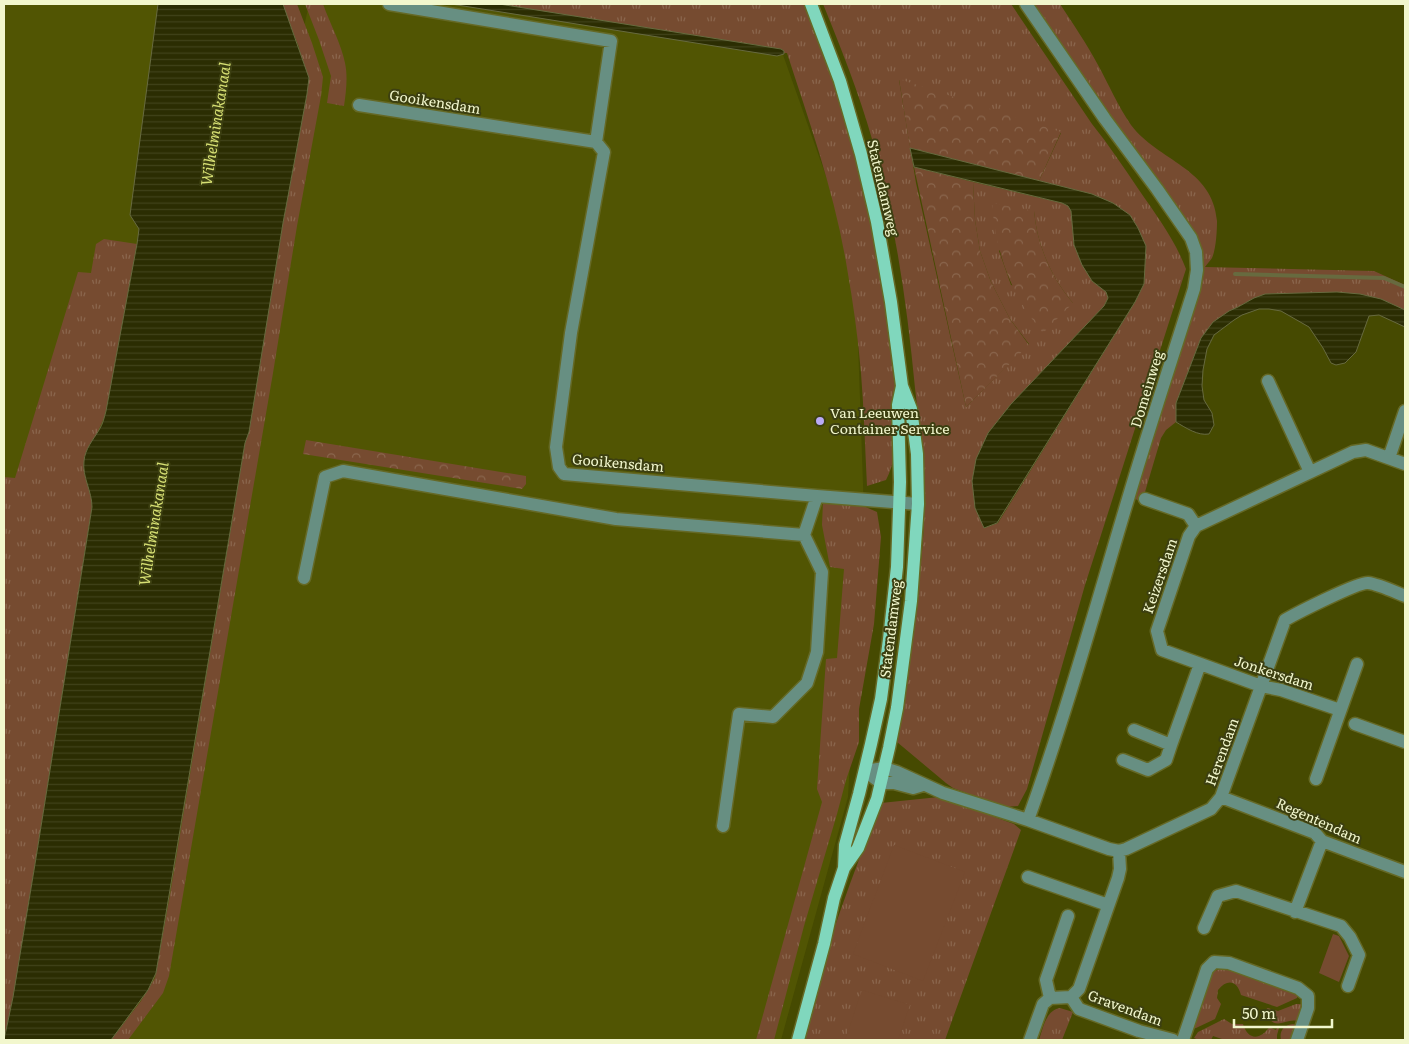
<svg xmlns="http://www.w3.org/2000/svg" width="1409" height="1044" font-family="Literata,serif">
<defs>
<pattern id="grass-tufts" width="24" height="20" patternUnits="userSpaceOnUse" patternTransform="scale(1.25)"><rect width="24" height="20" fill="#764b30"/><path d="M3 7l-1-3M5 7V3M7 7l1-3M15 17l-1-3M17 17v-4M19 17l1-3" fill="none" stroke="#8a664d"/></pattern>
<pattern id="forest-crowns" width="20" height="18" patternUnits="userSpaceOnUse" patternTransform="scale(1.25)"><rect width="20" height="18" fill="#764b30"/><path d="M2 6a3 3 0 1 1 6 0M12 15a3 3 0 1 1 6 0" fill="none" stroke="#8a664d"/></pattern>
<pattern id="water-rules" width="6" height="5" patternUnits="userSpaceOnUse" patternTransform="scale(1.25)"><rect width="6" height="5" fill="#2b2d02"/><path d="M0 2.5h6" fill="none" stroke="#40421a"/></pattern>
</defs>
<rect width="100%" height="100%" fill="#464a01"/>
<path fill="#515503" d="M4,4h173l-151,982 -22,54z
M309,4h456l90,254 9,254 -16,285 -67,243h-706l33,-116z"/>
<path fill="url(#grass-tufts)" fill-rule="evenodd" d="M283,4h14l15,39 11,34 -2,19 -24,130 -24,147 -104,603 -6,17 -35,47h-17l30,-39 14,-23 15,-83 75,-452 4,-11 34,-209 24,-129 -8,-47 -14,-34z
M305,4h18c7,20 18,39 22,59 3,14 1,29 -1,43l-17,-3 4,-27 -12,-36z
M499,4h305c15,36 29,73 41,110 5,18 9,37 13,56 15,60 26,121 34,183 4,37 12,93 -6,127l-19,6c-2,-38 -3,-76 -6,-113 -3,-36 -8,-71 -14,-105 -12,-74 -37,-144 -60,-215h-3l-1,-3 -2,-1z
M823,4h188l81,120c17,21 32,44 47,66 18,26 36,50 47,79l-101,316 -58,204 -9,17 -14,1 -51,-19 -7,-5 -49,-41c9,-48 15,-95 20,-143 3,-28 7,-58 7,-86 0,-43 -4,-83 -9,-125 -8,-84 -20,-168 -43,-249 -13,-46 -31,-91 -49,-135zM899,80l162,53 -22,48 53,13 54,52 -2,38 -9,18 -137,221 -14,5 4,-95 23,-29 93,-98 4,-8 -2,-6 -14,-11 -18,-36 -3,-34 -3,-5 -6,-3 -89,-21 2,38 5,31 11,31 19,37 19,25 -63,63 -50,-224zM1034,211c3,34 17,66 39,92l-62,-18 -12,-34z
M1033,4h27c13,20 27,40 38,61 11,20 20,41 33,60 27,36 82,43 86,96 0,10 -1,28 -5,37 -2,3 -5,6 -7,9l169,4 31,14v25l-24,-11 -44,-7 -83,6 -16,9 -9,4 -28,27 -25,65v19l-10,8 -5,8 -19,64 -9,-4 67,-215c2,-10 5,-18 2,-28l-99,-149z
M104,239l33,5 -27,151 -6,23 -6,13 -13,44 7,25v7l-57,357 -22,133 -9,43v-563l11,1 63,-206 13,1 5,-29z
M823,502l38,3 16,7 4,25 -7,87 -15,85v33l-13,38 -9,34 -33,112 -30,114h-18l66,-238 -5,-13 9,-130 11,-1 7,-89 -14,-2 -8,-42z
M939,797l75,27 7,6 -76,210h-143c19,-81 48,-159 79,-237z
M1225,967l73,28 -1,3 -20,9 -36,-12c-4,-15 -14,-16 -23,-5l-1,8 4,6 -6,15 -19,9 -5,1 21,-57z
M1296,1004h7l-5,17c-14,-3 -22,11 -32,-7l1,-6 11,3z
M1060,1008l13,4 -11,28h-23c4,-12 7,-30 21,-32z
M1224,1019l8,5h11c5,17 18,16 27,2l1,2 5,2 1,-2h2l-2,7v5h-52l-12,-4 -2,4h-12l-5,-2 4,-6z
M1293,1024l4,1 -6,15h-10c-2,-9 3,-15 12,-16z"/>
<path fill="url(#forest-crowns)" d="M899,79l162,53 -22,49 -129,-33z
M914,167l59,15 2,38 5,31 11,31 19,37 19,26 -63,62z
M992,203l42,8c3,34 17,66 39,92l-30,30c-33,-39 -47,-80 -51,-130z
M306,440l220,36v8l-4,5 -219,-35z"/>
<path fill="#764b30" d="M894,845l71,27 -42,109 -70,-27z
M1333,934l6,2 10,20 -10,26 -20,-9z
M862,990l48,15 -12,35h-53z"/>
<path fill="url(#water-rules)" stroke="#676a3f" d="M158,4h125l26,74 -2,16 -24,129 -34,209 -4,11 -89,530 -8,17 -37,50h-107l9,-43 22,-133 57,-357c0,-16 -10,-30 -8,-46 1,-12 9,-21 15,-31 4,-6 5,-12 7,-19l31,-167 2,-15 -9,-14z
M451,4h48l282,45 3,2v3l-7,2z
M910,148l182,46 21,9 17,12 8,13 8,18 -2,38 -9,18 -138,221 -13,5 -9,-20 -3,-27 4,-22 12,-26 23,-29 93,-98 4,-8 -2,-6 -14,-11 -10,-16 -8,-20 -3,-34 -3,-5 -6,-3 -148,-36z
M1337,292l23,2 21,5 24,11v17l-26,-12 -10,1 -13,36 -11,11 -9,2 -5,-2 -8,-15 -14,-21 -28,-16 -12,-2h-10l-17,6 -8,5 -20,15 -7,14 -4,21 -1,16 2,14 8,13 2,12 -5,9c-11,2 -23,-6 -33,-12v-19l25,-65 12,-16 16,-11 9,-4 16,-9 11,-4z"/>
<g fill="none" stroke-linecap="round" stroke-linejoin="round">
<path stroke="#676a3f" stroke-width="4" d="M1235,274l149,4 21,9"/>
<g stroke="#656926" stroke-width="15">
<path id="minor" d="M389,4l222,37 -15,101
M1026,4l79,115 52,70 34,49 5,14 1,18 -3,19c-22,70 -45,139 -66,210 -32,107 -62,215 -100,321
M359,105l237,37 8,10 -33,181 -15,114 3,20 5,7 253,22 101,8
M1268,381l42,91
M1389,458l16,-47
M1145,499l43,15 8,12
M304,578l21,-101 18,-6 273,48 188,16
M1340,710l-59,-20 -20,-4 -99,-36 -5,-19 32,-95 7,-10 157,-74 13,-2 39,14
M1355,724l50,18
M1134,730l37,15 29,-81
M1123,760l25,10 18,-10 5,-15
M865,771l19,-3 13,4 46,21 85,27 81,29 10,2 7,-2 85,-40 10,-12 64,-177c12,-7 73,-38 83,-37 10,1 27,9 37,13
M865,771l16,12h13l19,5 10,-3
M1316,779l41,-115
M1221,797l94,36 7,8 83,31
M723,826l16,-112 34,3 34,-34 10,-31 5,-80 -18,-37 13,-39
M1028,877l80,28
M1295,912l27,-71
M1204,928l14,-32 18,-5 105,35 9,11 9,18 -11,31
M1071,997l8,12 60,22 34,9
M1050,998l-4,-18 22,-64
M1030,1040l13,-36 7,-6 21,-1 8,-8 39,-111 2,-9 -1,-18
M1183,1040l24,-71 7,-7 15,1 69,25 10,8v12l-11,32"/>
</g>
<g stroke="#656926" stroke-width="15">
<path id="major" d="M844,868l1,-23 14,-51 12,-50 10,-45 8,-60 8,-72 3,-85 -2,-77 4,-19
M798,1040l26,-96 10,-46 10,-30 14,-20 19,-49 12,-51 8,-40 14,-107 7,-97 -1,-50 -6,-45 -9,-23 -11,-84 -14,-80 -16,-68 -21,-73 -29,-77"/>
</g>
<use href="#minor" stroke="#678f82" stroke-width="12"/>
<use href="#major" stroke="#80d7bd" stroke-width="12"/>
</g>
<circle fill="#baaaf7" stroke="#3c3f11" stroke-width="2" cx="820" cy="421" r="5"/>
<g text-anchor="middle" stroke-width="4" stroke-linejoin="round" paint-order="stroke">
<g font-size="14" fill="#f2f7cd" stroke="#3c3f11">
<text transform="translate(435 102) rotate(9)" y="5">Gooikensdam</text>
<text transform="translate(883 188) rotate(77)" y="5">Statendamweg</text>
<text transform="translate(1147 389) rotate(-73)" y="5">Domeinweg</text>
<text transform="translate(618 463) rotate(5)" y="5">Gooikensdam</text>
<text transform="translate(1160 576) rotate(-71)" y="5">Keizersdam</text>
<text transform="translate(891 629) rotate(-83)" y="5">Statendamweg</text>
<text transform="translate(1274 673) rotate(18)" y="5">Jonkersdam</text>
<text transform="translate(1222 752) rotate(-70)" y="5">Herendam</text>
<text transform="translate(1319 821) rotate(24)" y="5">Regentendam</text>
<text transform="translate(1125 1008) rotate(20)" y="5">Gravendam</text>
</g>
<g font-size="14" fill="#f2f7cd" stroke="#3c3f11" text-anchor="start">
<text x="830" y="418">Van Leeuwen<tspan x="830" dy="16">Container Service</tspan></text>
</g>
<g font-size="15" font-style="italic" fill="#d7e073" stroke="#3c3f11">
<text transform="translate(216 124) rotate(-81)" y="5">Wilhelminakanaal</text>
<text transform="translate(154 524) rotate(-81)" y="5">Wilhelminakanaal</text>
</g>
</g>
<rect width="1409" height="1044" fill="none" stroke="#f2f7cd" stroke-width="10"/>
<path d="M1234 1019v8h98v-8" fill="none" stroke="#f2f7cd" stroke-width="2.5"/>
<text x="1242" y="1019" font-size="15" fill="#f2f7cd" stroke="#3c3f11" stroke-width="4" paint-order="stroke">50 m</text>
</svg>
